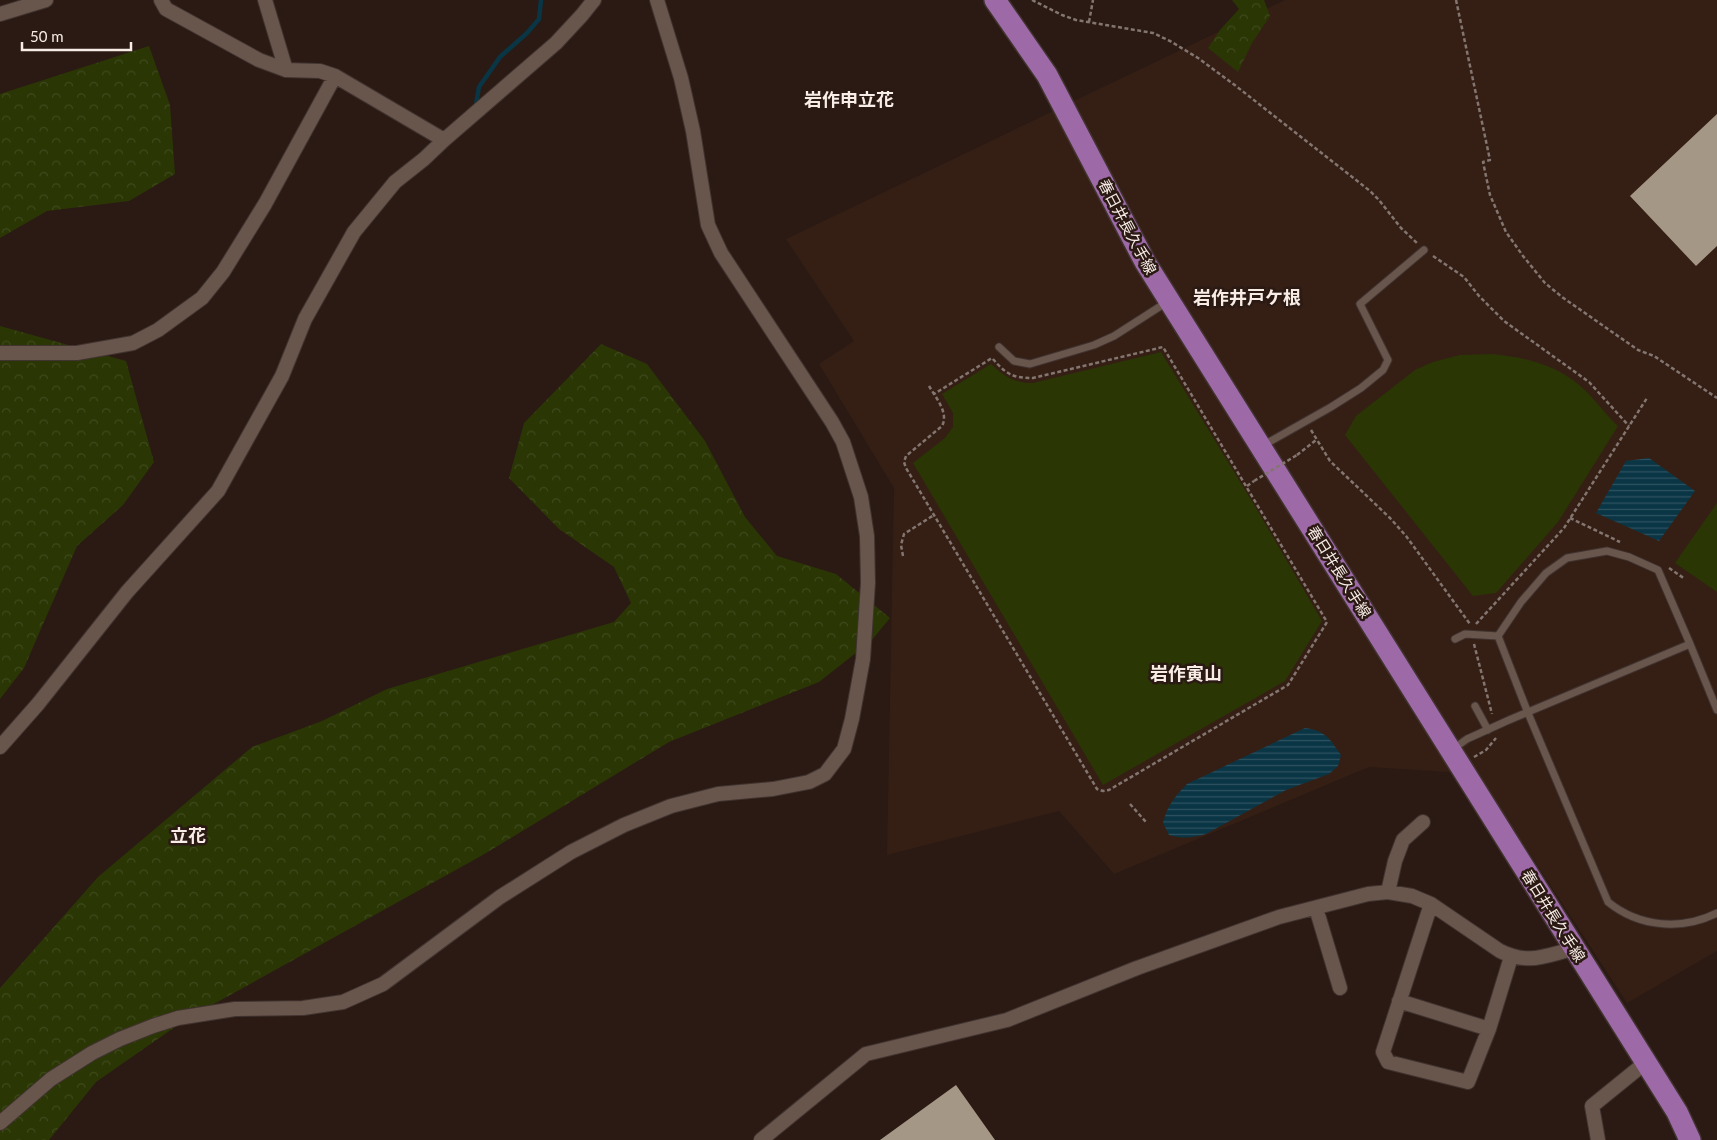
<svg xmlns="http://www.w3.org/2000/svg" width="1717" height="1140" font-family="Lato,'Noto Sans JP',sans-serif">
<defs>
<pattern id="forest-crowns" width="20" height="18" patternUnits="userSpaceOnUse" patternTransform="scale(1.25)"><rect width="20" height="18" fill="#2a3604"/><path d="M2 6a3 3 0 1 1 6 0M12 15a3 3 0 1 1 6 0" fill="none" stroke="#3f4a1c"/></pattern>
<pattern id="water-rules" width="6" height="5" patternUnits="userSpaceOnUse" patternTransform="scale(1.25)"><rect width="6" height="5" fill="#093545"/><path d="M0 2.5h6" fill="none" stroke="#2e5260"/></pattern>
</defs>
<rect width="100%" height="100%" fill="#2a1a13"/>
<path fill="#351f15" d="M1285,0h432v951l-90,52 -149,-229 -109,-7 -255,107 -55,-63 -172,44 7,-367 -75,-124 35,-23 -68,-102z"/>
<path fill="#2a3604" d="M1161,352l92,151 69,118 -37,60 -182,104 -190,-322 32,-25 8,-11v-14l-11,-19 49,-30c14,13 23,19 42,19z
M1492,354c31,3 62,10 86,30 15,12 26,29 40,42l-60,96 -62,71 -23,3 -128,-161 11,-19 59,-46 18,-8 27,-7z
M1717,503v89l-42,-29z"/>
<path fill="url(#forest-crowns)" d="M1232,0h32l6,16 -18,27 -14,29 -30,-24 12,-18 19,-21z
M149,46l21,59 5,69 -46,27 -82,10 -47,27v-144z
M0,326l126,35 28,101 -31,43 -46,41 -53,122 -24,31z
M601,344l46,20 58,77 40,76 32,39 59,18 54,44 -19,23 -52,41 -150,60 -188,114 -296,164 -89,62 -47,58h-49v-152l98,-111 154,-130 70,-26 65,-32 227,-67 17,-19 -17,-36 -55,-38 -50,-51 15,-55z"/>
<path fill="url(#water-rules)" d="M1649,458l46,33 -36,50 -63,-28 30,-52z
M1305,728c21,3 24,10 36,27l-3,11 -9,8 -43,16 -80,44c-14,4 -23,5 -37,1l-6,-12c4,-17 12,-27 24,-39z"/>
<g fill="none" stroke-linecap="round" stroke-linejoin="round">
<path stroke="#093545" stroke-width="4.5" d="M476,104l3,-17 21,-30 27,-24 12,-14 2,-19"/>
</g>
<path fill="#a59786" d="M1717,114v132l-21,20 -66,-70z
M956,1085l39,55h-115z"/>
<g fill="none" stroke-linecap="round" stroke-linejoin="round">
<g stroke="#403330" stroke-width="9">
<path id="lane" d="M999,347l15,14 16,3 64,-19 20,-9 53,-34
M1262,446l69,-39 30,-19 22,-18 5,-10 -28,-56 64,-54
M1455,639l10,-5 33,2
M1690,644l-32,-74 -29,-13 -22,-6 -40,7 -21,15 -25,29 -23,34 30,77 80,189c31,25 73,29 109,11
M1475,706l13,24
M1453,749l14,-10 42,-19 181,-76 27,66"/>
</g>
<g stroke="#403330" stroke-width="16">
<path id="street" d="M161,0l5,9 93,51 27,10 34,1 15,5 109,64
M265,0l21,70
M0,14l46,-14
M0,353h77l56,-10 25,-13 44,-32 21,-26 42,-68 70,-128
M0,747l38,-43 89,-112 91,-101 64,-115 23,-57 49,-87 41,-50 29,-23 20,-19 112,-97 26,-28 12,-15
M1388,892l7,-31 8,-21 20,-18
M1431,904l-48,148 5,10 80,20 21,-53 22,-72
M1316,908l24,80
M1399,1001l90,28
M0,1123l51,-44 41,-26 28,-14 33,-13 25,-8 57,-9 68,-1 40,-6 40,-18 117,-87 71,-45 53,-27 47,-19 47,-12 55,-5 36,-7 16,-8 19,-25 8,-30 11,-60 5,-76 -1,-47 -6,-39 -18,-55 -11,-20 -111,-169 -13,-28 -15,-94 -12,-53 -24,-78
M761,1140l105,-86 141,-34 130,-52 142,-51 89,-23 20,-2 24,4 19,8 69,47c28,14 44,5 73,-2
M1598,1140l-6,-34 53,-43"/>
</g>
<g stroke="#403330" stroke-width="24">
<path id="primary" d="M995,0l52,75 98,187 532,850 13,28"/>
</g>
<path stroke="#83756f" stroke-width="2.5" stroke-dasharray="4 2.5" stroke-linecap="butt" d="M1032,0l30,15 14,5 77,13 17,8 28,17 38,28 134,105 9,9 22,28 16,15
M1456,0l34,160 -7,2 7,33 16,37 17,24 22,27 17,14 76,53 16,6 63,42
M1089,22l4,-22
M1433,256l31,21 15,19 25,25 85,61 40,44
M929,386c7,12 20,27 13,40l-36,30 -2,6 2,6 191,321 6,2 6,-1 179,-105 39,-63 -164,-275 -130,31c-21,0 -27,-4 -41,-20l-58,36
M1311,430l19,31 60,57 16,18 64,88
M1297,455l19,-15
M1247,486l7,-5
M1570,518l50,24
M903,556l-2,-11 3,-11 30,-19
M1669,568l16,11
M1476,624l88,-96 83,-130
M1474,644l18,70
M1474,757l12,-7 10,-12
M1130,804l16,18"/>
<use href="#lane" stroke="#68554c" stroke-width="7"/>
<use href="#street" stroke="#68554c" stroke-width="14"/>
<use href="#primary" stroke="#9d69a7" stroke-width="21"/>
<path stroke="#83756f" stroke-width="2.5" stroke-dasharray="4 2.5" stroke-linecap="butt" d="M1254,481l43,-26"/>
</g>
<g text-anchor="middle" stroke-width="5" stroke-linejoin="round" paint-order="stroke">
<g font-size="15" fill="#f8ece7" stroke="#2a1a13">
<text transform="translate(1127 227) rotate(62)" y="5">春日井長久手線</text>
<text transform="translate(1339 572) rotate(58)" y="5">春日井長久手線</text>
<text transform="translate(1553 916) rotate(58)" y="5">春日井長久手線</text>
</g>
<g font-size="18" font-weight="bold" fill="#f8ece7" stroke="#2a1a13">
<text x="849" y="106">岩作申立花</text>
<text x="1247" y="304">岩作井戸ケ根</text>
<text x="1186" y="680">岩作寅山</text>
<text x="188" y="842">立花</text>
</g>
</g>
<path d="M22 42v8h109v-8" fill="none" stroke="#f8ece7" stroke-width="2.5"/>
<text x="30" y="42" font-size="15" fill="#f8ece7" stroke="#2a1a13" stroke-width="4" paint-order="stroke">50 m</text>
</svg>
